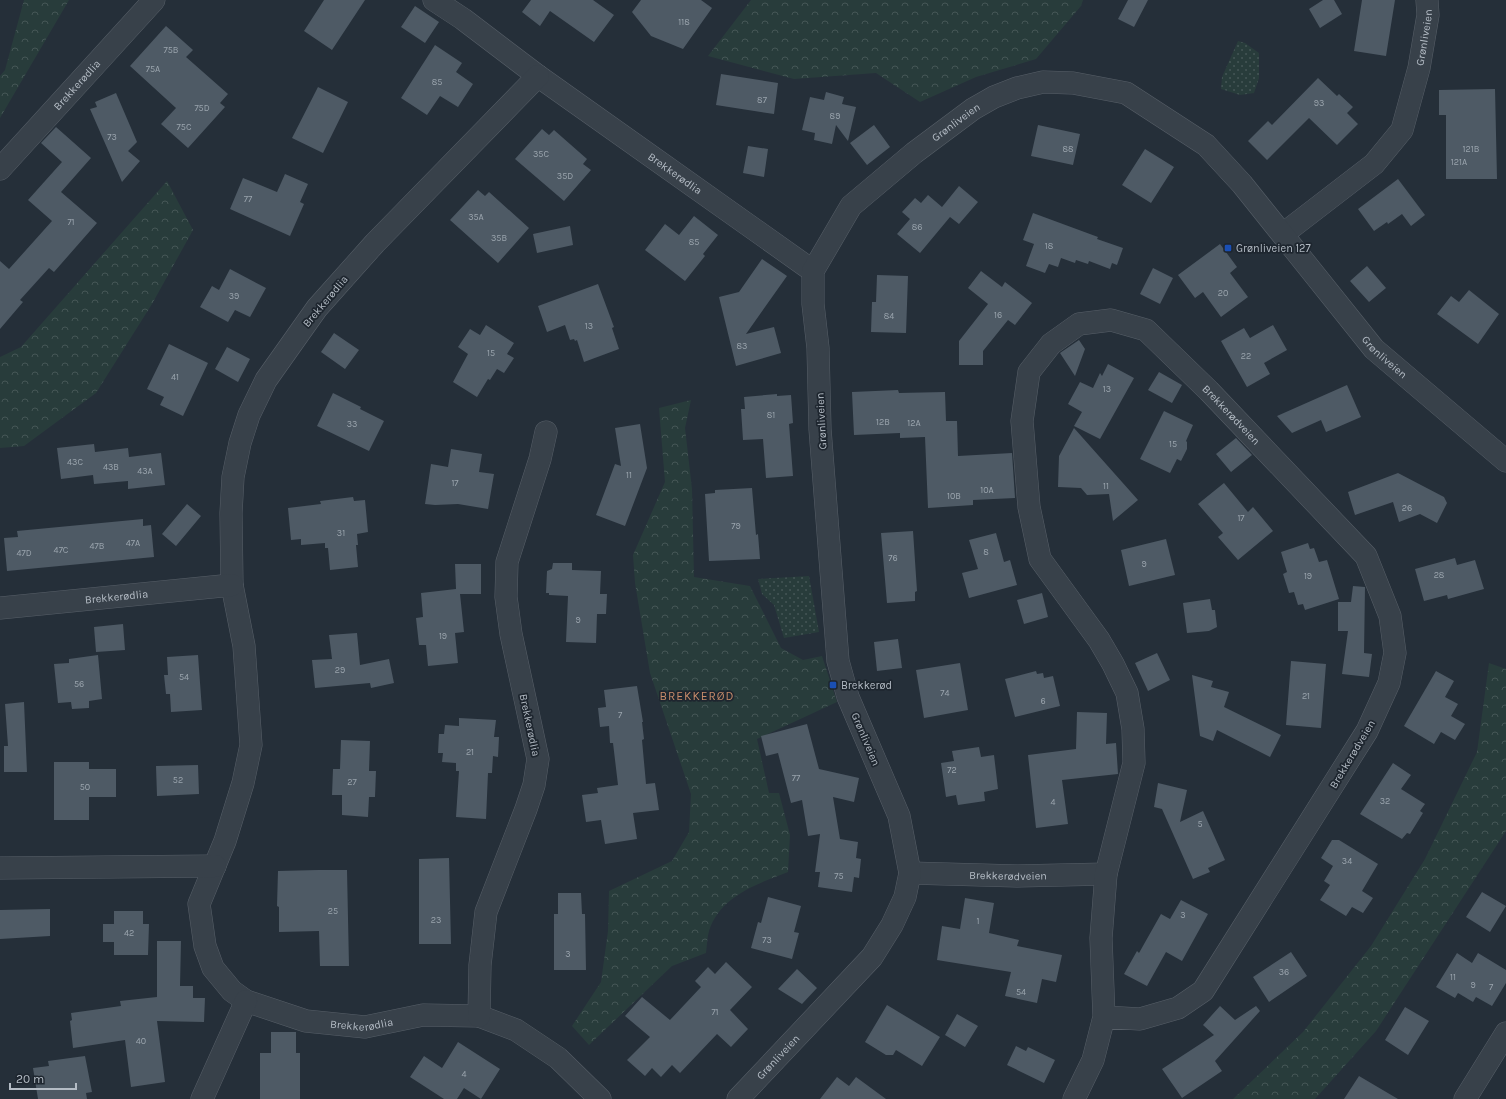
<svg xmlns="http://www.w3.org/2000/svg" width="1506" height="1099" font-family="Karla,sans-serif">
<defs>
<pattern id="forest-crowns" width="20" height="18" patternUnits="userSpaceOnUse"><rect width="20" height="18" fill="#283c3b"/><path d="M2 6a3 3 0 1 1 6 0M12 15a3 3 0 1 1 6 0" fill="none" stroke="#455656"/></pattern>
<pattern id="park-dots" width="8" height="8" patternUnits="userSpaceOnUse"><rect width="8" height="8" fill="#283c3b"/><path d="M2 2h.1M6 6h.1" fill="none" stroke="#455656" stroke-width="1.8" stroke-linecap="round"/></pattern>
</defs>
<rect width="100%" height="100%" fill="#252f39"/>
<path fill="url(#forest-crowns)" d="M24,0h45l-69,118v-42l5,-6z
M751,0h332l-2,6 -45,53 -60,18 -56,25 -44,-29 -82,6 -86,-23z
M167,181l26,49 -41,74 -56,89 -72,53 -24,2v-91l21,-10z
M691,400l-6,28 7,61 2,88 56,9 31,62 22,12 19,-4 15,46 -80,37 12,54h10l11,42 -2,37c-31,12 -68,24 -79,59 -2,7 -2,15 -3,22l-34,13 -83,79 -17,-19 29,-44 7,-51 1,-40 63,-30 17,-29 2,-38 -41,-121 -15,-90 -2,-28 32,-73 -6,-74z
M1489,663l17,6v162l-130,200 -61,68h-82l70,-67 68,-86 54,-87 52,-107z"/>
<path fill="url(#park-dots)" d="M1238,41l7,2 14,10v25l-5,15 -14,2 -19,-6 1,-12z
M809,576l10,56 -35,6 -10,-33 -12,-11 -4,-15z"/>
<path fill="#4e5a65" d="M324,0h41l-33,50 -28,-19z
M531,0h62l21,15 -20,27 -44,-31 -10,15 -18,-14z
M641,0h60l11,8 -29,41 -32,-13 -19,-24z
M1128,0h20l-14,27 -16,-8z
M1323,0h11l8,14 -22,14 -11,-19z
M1362,0h33l-9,56 -32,-5z
M415,6l24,16 -14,21 -24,-16z
M166,26l27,24 -7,7 42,37 -8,9 5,4 -37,41 -27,-24 15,-16 -46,-42z
M435,45l27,18 -6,9 17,12 -15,23 -18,-11 -13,19 -26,-17z
M721,74l57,9 -4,31 -58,-9z
M1318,78l19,18 2,-2 14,13 -6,6 11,11 -21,21 -28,-27 -42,42 -19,-19 20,-20 4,4z
M318,87l30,15 -25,51 -31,-15z
M1495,89l2,90h-51v-64h-7v-25z
M826,92l18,5 -2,7 14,3 -8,34 -12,-16 -4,19 -18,-4 1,-7 -13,-3 8,-33 14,3z
M116,93l21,49 -9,9 12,10 -18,21 -32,-73 7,-2 -2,-5z
M874,125l16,22 -23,18 -17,-22z
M1038,125l42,9 -7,31 -42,-9z
M56,127l35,31 -30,34 36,31 -43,49 -5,-4 -29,32 3,2 -23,27v-68l9,8 43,-48 -24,-21 34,-38 -21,-19z
M542,129l7,6 5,-5 33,29 -4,5 8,6 -27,31 -49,-42z
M748,146l20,3 -4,28 -21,-4z
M1145,149l29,18 -23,36 -29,-18z
M285,174l23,10 -8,18 4,2 -14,32 -60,-27 13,-31 34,14z
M1398,179l27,36 -14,11 -9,-12 -14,10 -1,-2 -13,9 -16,-22z
M959,186l19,16 -19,22 -9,-7 -30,36 -23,-19 13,-15 -8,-7 13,-14 6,5 7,-8 14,12z
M478,190l7,6 4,-4 40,36 -31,35 -48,-43z
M1033,213l65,24 -1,2 26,9 -6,17 -5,-2 -2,6 -21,-8 -1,3 -12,-4 -1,3 -14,-5 -3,9 -9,-3 -4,9 -19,-7 8,-22 -11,-4z
M694,216l24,19 -15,19 2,2 -20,25 -40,-31 20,-26 14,11z
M570,226l3,19 -36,8 -4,-19z
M1220,244l17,23 -7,6 18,24 -27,20 -18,-25 -8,6 -17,-23z
M762,259l25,17 -41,58 28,-7 7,26 -45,13 -17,-69 20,-5z
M1367,266l19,22 -17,14 -19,-21z
M1153,268l20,10 -13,26 -20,-10z
M230,269l36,19 -16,29 -15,-7 -7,12 -28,-15 12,-21 7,4z
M981,271l21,16 3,-5 27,21 -17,22 -7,-5 -25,31v14h-24v-24l29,-37 -20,-16z
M877,275l31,1 -2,57 -35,-1 1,-30h4z
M598,284l16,43 -2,1 7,21 -35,13 -7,-22 -2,1 -1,-2 -4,1 -5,-15 -18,7 -9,-26z
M1469,290l30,24 -21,30 -41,-30 14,-18 8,6z
M486,325l28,18 -7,11 7,4 -10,15 -7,-4 -7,11 -2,-1 -11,18 -24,-15 15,-28 -10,-7 12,-18 10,6z
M1273,325l14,25 -23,13 6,11 -23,13 -26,-46 23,-13 6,10z
M334,333l25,17 -14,19 -24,-17z
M1079,340l6,9 -10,27 -15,-23z
M169,344l39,19 -25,53 -23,-11 4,-8 -17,-8z
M227,347l23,12 -12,23 -23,-13z
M1108,364l26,14 -34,61 -26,-13 8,-14 -14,-8 12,-22 13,6 7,-15 2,3z
M1159,372l23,13 -10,18 -24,-13z
M1347,385l14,32 -23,10 -12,5 -5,-12 -29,13 -15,-17z
M898,390l1,3 46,-1 1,29h11l1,35 54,-3 3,45 -42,2v5l-45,3 -3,-71 -25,1v-5l-46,2 -2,-43z
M333,393l28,14 -1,2 24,12 -15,30 -52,-25z
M777,394v2l14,-1 2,28 -4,1 4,52 -27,2 -3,-39 -20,1 -2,-31h4l-1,-12z
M1164,411l29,14 -7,16 1,1v7l-6,12 -4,-2 -7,14 -30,-14z
M640,424l7,44 -22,58 -29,-11 19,-51 6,2 -6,-38z
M1074,428l64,72 -25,21 -4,-27 -22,1 -6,-7 -23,-1 1,-31z
M1236,438l16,17 -21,17 -15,-18z
M94,444l1,8 33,-4 1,9 32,-4 4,32 -37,4v-8l-34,3 -1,-9 -32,4 -4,-31z
M451,449l31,5 -3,18 15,2 -6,35 -30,-5 -23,1 -10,-1 6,-40 17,3z
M1398,473l46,24 3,6 -10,20 -17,-9 -21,8 -6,-20 -38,13 -7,-23z
M1224,483l24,29 5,-5 20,24 -35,29 -20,-23 5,-4 -25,-29z
M752,488l4,47 2,-1 2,25 -51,2 -4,-67 10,-1v-3z
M353,497l1,4 11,-1 3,32 -11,2 1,11h-2l2,22 -28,3 -2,-22h-3v-5l-24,2v-6l-10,1 -3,-32 33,-4 -1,-3z
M187,504l14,12 -25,30 -14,-12z
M143,519v7l8,-1 3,32 -147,14 -3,-33 14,-1 -1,-6z
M913,531l4,60 -2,1v9l-28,2 -6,-70z
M996,533l8,29 6,-2 7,25 -48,13 -7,-25 16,-4 -9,-29z
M1166,539l9,36 -46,11 -8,-36z
M1308,543l2,6 4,-1 5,14 8,-2 12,39 -34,11 -2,-6 -5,1 -4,-13 -5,1 -6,-19 4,-2 -6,-20z
M1455,558l2,7 18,-5 9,29 -36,10 -1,-4 -23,6 -9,-32z
M553,563h19v7l29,1 -1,23h7l-1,20h-9l-1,29 -30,-1 2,-46 -19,-1v-2h-3l1,-22 5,-2z
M455,564h26v30h-21l4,38 -9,1 3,30 -30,3 -2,-21h-7l-3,-27 7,-1 -2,-24 35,-4z
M1353,586l12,1 -1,66 8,1 -3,23 -27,-3 6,-43h-10v-29h13z
M1042,593l6,24 -24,7 -7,-24z
M1210,599l2,11h3l2,17 -8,4 -22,2 -4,-30z
M123,624l2,26 -29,2 -2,-25z
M357,633l3,32 29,-6 5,24 -23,5 -1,-5 -55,5 -3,-28 20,-1 -3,-24z
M898,639l4,29 -25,3 -3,-29z
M1157,653l13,27 -22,11 -13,-28z
M98,655l4,44 -13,2v7l-17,1 -1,-7 -13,1 -4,-39 15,-1v-4z
M198,655l4,55 -31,2 -1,-18h-4l-2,-19h4l-1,-18z
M1291,661l35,3 -5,64 -35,-3z
M960,663l8,47 -44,8 -8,-48z
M1036,671l1,3 6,-1 1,5 9,-2 7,30 -45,11 -10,-38z
M1436,671l18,10 -9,16 13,7 -7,12 14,8 -10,16 -14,-8 -7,12 -30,-18z
M1192,675l21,6 -2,6 18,5 -5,15 57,28 -11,22 -53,-27 -4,11 -13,-5z
M637,686l6,36h-1l2,17 -2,1 4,44 9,-1 4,27 -26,3 4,26 -32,5 -4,-24 -15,2 -4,-27 16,-2 -1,-5 21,-3 -5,-42h-3l-1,-17 -9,1 -2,-19 8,-1 -2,-17z
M24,702l3,70h-23v-26h4l-3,-42z
M1077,712l30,1 -1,31 10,-1 2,31 -56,6 6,44 -32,4 -8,-73 48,-6z
M459,718l37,2 -2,17h5l-1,20 -5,-1 -1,17h-4l-2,46 -30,-2 3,-46h-3v-8l-14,-1 1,-9h-5l1,-19h5l1,-9 14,1z
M807,724l12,45 40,9 -5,24 -21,-5 7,42 18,3 -2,16 5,1 -2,19 -5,-1 -2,15 -34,-5 2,-15h-5l5,-38 -12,2 -6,-36 -11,3 -13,-50 -12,3 -5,-20z
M341,740l29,1 -1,30h7l-1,26h-6l-1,20 -26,-2v-20h-10l1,-26h7z
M979,747l2,10 13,-2 4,34 -14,3 1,9 -27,4 -2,-10 -10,2 -5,-34 13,-2 -2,-10z
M54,762h35v7h27v28h-27v23h-35z
M1393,763l18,12 -10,14 24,15 -5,7 3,2 -13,21 -3,-1 -5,6 -42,-25z
M198,765l1,29 -42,2 -1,-30z
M1158,783l29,7 -7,32 23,-11 22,49 -17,8 2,4 -17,7 -31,-70 -8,-2z
M1332,840h7l39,24 -16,27 11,7 -10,15 -11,-6 -6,9 -26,-16 10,-15 -6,-4 9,-15 -12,-8z
M449,858l2,86h-32v-85z
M318,870h29l2,96h-29l-1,-35 -40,1v-25l-2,-1 1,-35z
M1482,892l24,14 -16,26 -24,-15z
M558,893h23l1,21h3l1,56h-32v-56h4z
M768,897l33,9 -7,26 5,1 -7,26 -41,-11 7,-26 3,1z
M965,898l29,5 -5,30 30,7 -2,6 45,9 -6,27 -14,-3 -5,24 -32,-7 6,-24 -74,-12 5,-34 18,3z
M1181,900l27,14 -26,47 -16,-9 -19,34 -23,-12 13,-23 2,2 22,-39 9,5z
M50,909v27l-50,3v-29z
M114,911h29v13h6l-1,31h-34v-13h-11v-18h11z
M157,941h24l-1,45h13v12h12l-1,24 -47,-1 8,61 -34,5 -6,-47 -52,8 -3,-27 2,-1 -1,-7 50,-7 -1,-5 37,-4z
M1291,952l16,24 -38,26 -16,-25z
M1457,953l15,10 6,-10 28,17v13l-14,23 -16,-9 -3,5 -15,-9 -3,5 -19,-11z
M726,962l26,25 -22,23 18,19 -17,18 -14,-13 -37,39 -8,-8 -11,12 -9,-9 -7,8 -18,-16 23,-23 -25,-21 17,-19 28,23 31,-33 -6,-6 13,-14 7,7z
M797,969l20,19 -15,16 -24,-15z
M887,1005l53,32 -18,29 -26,-16 -3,5h-7l-21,-13z
M1220,1006l15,14 21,-14 4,5 -45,50 7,10 -40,27 -20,-29 52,-34 -11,-10z
M1405,1007l24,14 -21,34 -23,-15z
M957,1014l21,12 -13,21 -20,-12z
M271,1032h25v21h4v46h-40v-46h11z
M458,1042l42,27 -19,30 -17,-11 -7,11h-13l-34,-22 14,-21 18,12z
M1016,1046l10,5 2,-4 27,13 -11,23 -37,-18z
M85,1056l7,36 -6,1 1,6h-49l-5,-31 16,-2 -1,-5z
M1359,1076l39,23h-54z
M837,1077l12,9 7,-9 30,22h-66z"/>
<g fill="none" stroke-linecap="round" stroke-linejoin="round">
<g stroke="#575f68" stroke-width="23">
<g id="minor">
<path id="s1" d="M434,0l29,19 75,57 275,195"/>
<path id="s2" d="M538,76l-163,167 -58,65 -51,72 -17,35 -9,28 -7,34 -2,36 1,72 12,61 7,99 -8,38 -18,58 -26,63 6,42 8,22 19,23 14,10 60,20 59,6 58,-12 56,1 37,14 42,28 42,41"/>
<path id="s3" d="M0,169l154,-169"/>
<path id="s4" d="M1283,234l91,-70 28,-34 17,-62 9,-53 -1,-15"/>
<path id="s5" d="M0,608l232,-23"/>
<path d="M0,868l215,-2"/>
<path id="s6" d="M910,873l107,3 89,-2"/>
<path d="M479,1016l1,-51 6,-53 40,-103 8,-24 4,-26 -27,-125 -5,-37 1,-35 33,-103 6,-27"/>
<path d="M202,1099l44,-98"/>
<path id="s7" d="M738,1099l134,-142 20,-32 13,-28 5,-24 -11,-57 -51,-119 -10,-36 -18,-232 -2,-81 -5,-44v-33l38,-65 63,-53 59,-44 21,-12 23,-9 26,-6 30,1 53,10 80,52 36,39 132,165 132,112"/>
<path id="s8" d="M1074,1099l19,-39 11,-43 -3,-79 5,-64 28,-111 -1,-34 -6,-36 -14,-29 -14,-24 -59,-81 -11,-52 -7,-86 7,-49 22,-28 28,-20 32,-4 35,10 63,61 157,165 24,60 5,37 -6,30 -22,48 -164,260 -25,17 -38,11 -36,-2"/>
<path d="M1465,1099l41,-66"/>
</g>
</g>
<use href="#minor" stroke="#38414a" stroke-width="22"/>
</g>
<g fill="#1a4fb4" stroke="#1e262f" stroke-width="1.5">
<rect x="1224" y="244" width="8" height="8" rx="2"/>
<rect x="829" y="681" width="8" height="8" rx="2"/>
</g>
<g text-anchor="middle" stroke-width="3.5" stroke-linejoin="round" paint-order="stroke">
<g font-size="9" fill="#9aa4ad">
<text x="684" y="25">118</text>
<text x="171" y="53">75B</text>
<text x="153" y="72">75A</text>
<text x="437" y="85">85</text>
<text x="762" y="103">87</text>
<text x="1319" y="106">93</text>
<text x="202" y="111">75D</text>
<text x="835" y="119">89</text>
<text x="184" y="130">75C</text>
<text x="112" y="140">73</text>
<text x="1068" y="152">88</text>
<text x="1471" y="152">121B</text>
<text x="541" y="157">35C</text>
<text x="1459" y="165">121A</text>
<text x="565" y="179">35D</text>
<text x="248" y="202">77</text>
<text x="476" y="220">35A</text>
<text x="71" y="225">71</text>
<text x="917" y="230">86</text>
<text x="499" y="241">35B</text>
<text x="694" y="245">85</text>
<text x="1049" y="249">18</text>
<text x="1223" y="296">20</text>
<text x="234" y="299">39</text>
<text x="998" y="318">16</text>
<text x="889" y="319">84</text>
<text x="589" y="329">13</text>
<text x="742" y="349">83</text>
<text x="491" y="356">15</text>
<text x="1246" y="359">22</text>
<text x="175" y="380">41</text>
<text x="1107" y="392">13</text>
<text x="771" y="418">81</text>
<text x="883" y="425">12B</text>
<text x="914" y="426">12A</text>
<text x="352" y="427">33</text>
<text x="1173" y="447">15</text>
<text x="75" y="465">43C</text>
<text x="111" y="470">43B</text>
<text x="145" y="474">43A</text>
<text x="629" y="478">11</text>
<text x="455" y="486">17</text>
<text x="1106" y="489">11</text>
<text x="987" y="493">10A</text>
<text x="954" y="499">10B</text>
<text x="1407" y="511">26</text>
<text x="1241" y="521">17</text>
<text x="736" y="529">79</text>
<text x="341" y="536">31</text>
<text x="133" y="546">47A</text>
<text x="97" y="549">47B</text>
<text x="61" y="553">47C</text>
<text x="986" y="555">8</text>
<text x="24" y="556">47D</text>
<text x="893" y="561">76</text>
<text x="1144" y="567">9</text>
<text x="1439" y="578">28</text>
<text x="1308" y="579">19</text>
<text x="578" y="623">9</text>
<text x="443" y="639">19</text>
<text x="340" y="673">29</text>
<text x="184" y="680">54</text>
<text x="79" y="687">56</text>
<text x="945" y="696">74</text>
<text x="1306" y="699">21</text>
<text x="1043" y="704">6</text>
<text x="620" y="718">7</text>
<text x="470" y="755">21</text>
<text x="952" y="773">72</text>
<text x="796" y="781">77</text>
<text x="178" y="783">52</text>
<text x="352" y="785">27</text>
<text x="85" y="790">50</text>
<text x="1385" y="804">32</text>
<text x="1053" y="805">4</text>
<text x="1200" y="827">5</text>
<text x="1347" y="864">34</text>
<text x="839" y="879">75</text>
<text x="333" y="914">25</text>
<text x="1183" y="918">3</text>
<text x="436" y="923">23</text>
<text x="978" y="924">1</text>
<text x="129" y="936">42</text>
<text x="767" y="943">73</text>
<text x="568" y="957">3</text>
<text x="1284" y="975">36</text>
<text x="1453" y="980">11</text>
<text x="1473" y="988">9</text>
<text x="1491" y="990">7</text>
<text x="1021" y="995">54</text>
<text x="715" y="1015">71</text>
<text x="141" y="1044">40</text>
<text x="464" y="1077">4</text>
</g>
<g font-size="11" fill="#b4bcc5" stroke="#1e262f">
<text dy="4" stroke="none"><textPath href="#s4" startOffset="254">Grønliveien</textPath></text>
<text dy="4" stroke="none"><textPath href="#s3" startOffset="114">Brekkerødlia</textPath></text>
<text dy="4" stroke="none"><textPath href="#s7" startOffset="1114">Grønliveien</textPath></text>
<text dy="4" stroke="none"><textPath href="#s1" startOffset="297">Brekkerødlia</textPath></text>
<text transform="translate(325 301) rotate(-50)" y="4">Brekkerødlia</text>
<text dy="4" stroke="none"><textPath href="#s7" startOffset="1668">Grønliveien</textPath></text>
<text dy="4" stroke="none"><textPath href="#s8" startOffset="1024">Brekkerødveien</textPath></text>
<text transform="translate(821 421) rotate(-93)" y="4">Grønliveien</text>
<text dy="4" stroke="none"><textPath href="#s5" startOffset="117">Brekkerødlia</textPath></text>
<text transform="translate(530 725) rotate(78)" y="4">Brekkerødlia</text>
<text transform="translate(866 739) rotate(67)" y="4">Grønliveien</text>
<text transform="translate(1352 754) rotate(-59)" y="4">Brekkerødveien</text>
<text dy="4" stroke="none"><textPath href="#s6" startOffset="98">Brekkerødveien</textPath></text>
<text dy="4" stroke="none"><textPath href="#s2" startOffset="1181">Brekkerødlia</textPath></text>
<text dy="4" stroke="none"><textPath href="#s7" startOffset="58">Grønliveien</textPath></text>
</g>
<g font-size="11" fill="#b4bcc5" stroke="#1e262f" text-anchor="start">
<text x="1236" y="252">Grønliveien 127</text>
<text x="841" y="689">Brekkerød</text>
</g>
<g font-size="12" letter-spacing="1" fill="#c98d6b" stroke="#1e262f">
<text x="697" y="700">BREKKERØD</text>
</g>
</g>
<path d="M10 1083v6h66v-6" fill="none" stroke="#b4bcc5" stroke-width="2"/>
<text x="16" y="1083" font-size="12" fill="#b4bcc5" stroke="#1e262f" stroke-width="3" paint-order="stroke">20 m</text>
</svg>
